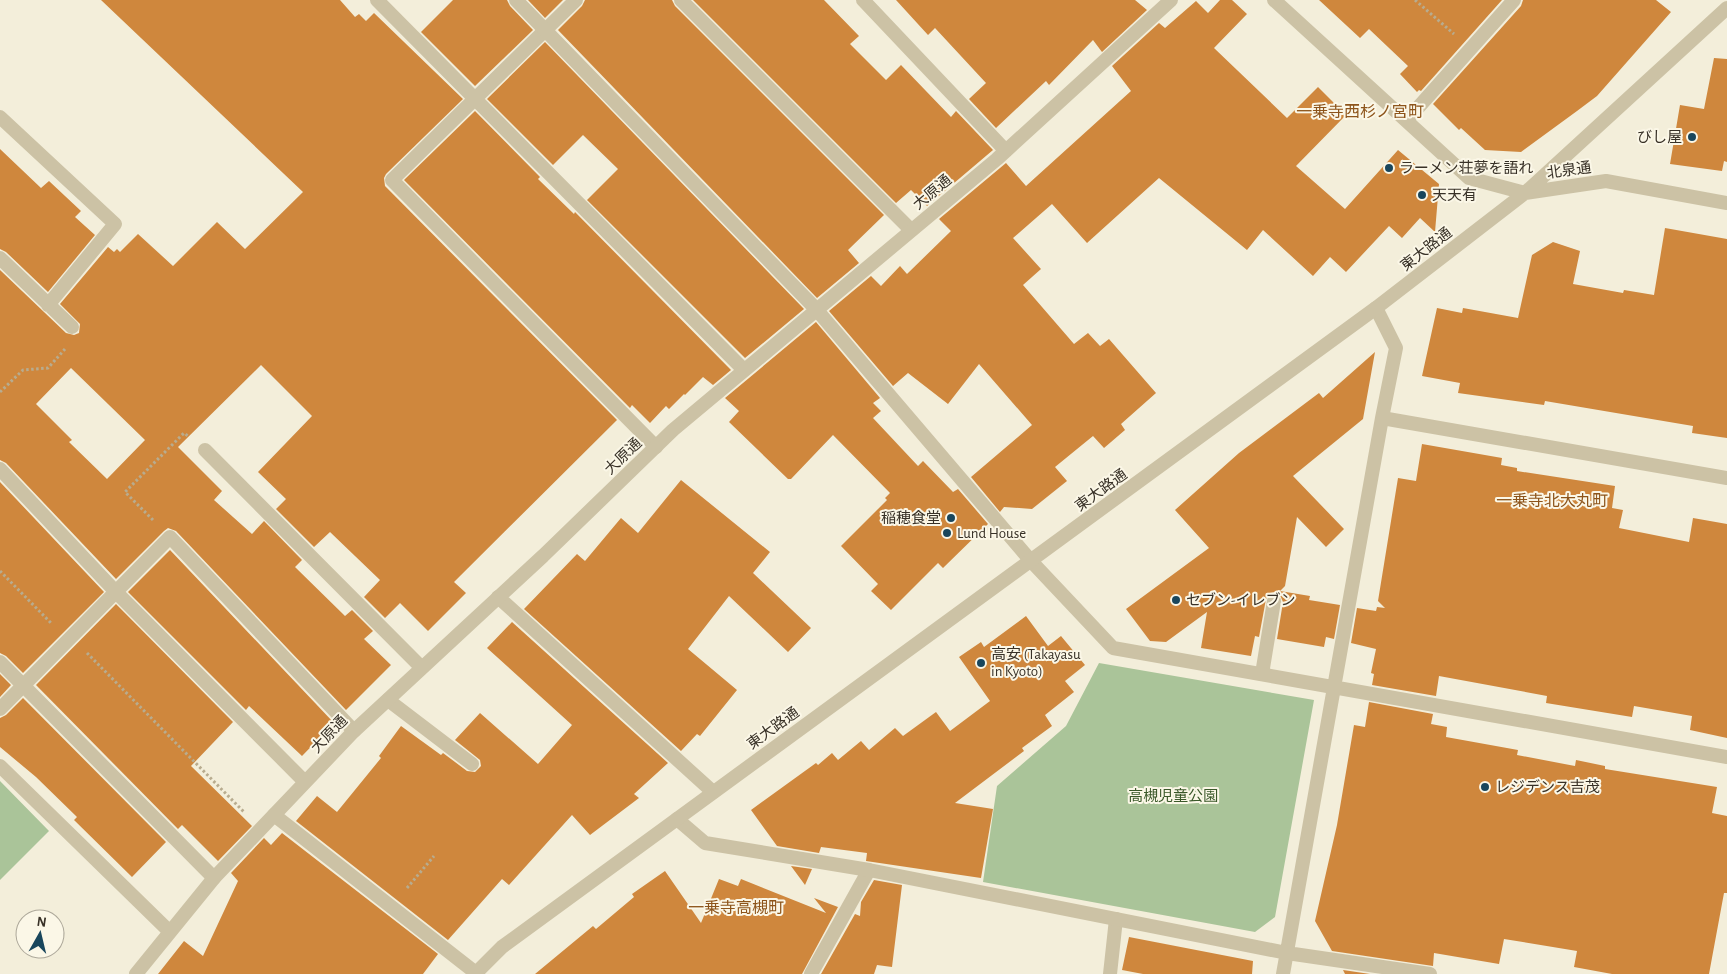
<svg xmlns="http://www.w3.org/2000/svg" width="1727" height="974" font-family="'Alegreya Sans','Noto Sans JP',sans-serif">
<rect width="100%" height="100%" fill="#f3eeda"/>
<path fill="#aac499" d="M1099,663l215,37 -39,217 -20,15 -272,-50 14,-96 69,-60z
M0,781l49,50 -49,49z"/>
<path fill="#cf873d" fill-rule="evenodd" d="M101,0h239l15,17 4,-3 7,7 8,-8 89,86 -77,75 -2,4 1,8 232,234 -163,162 12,11 -38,38 -28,-28 -15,15 -21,-21 16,-17 -50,-48 -16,15 -38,-38 10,-10 -28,-27 54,-56 -51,-51 -83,82 44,44 -8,9 38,34 12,-13 38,39 -7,7 50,49 7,-6 21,21 -9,8 27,26 -45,45 -170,-179 -8,-3 -4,3 -48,48 -110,-116 -6,-3v-190l66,63 8,2 5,-2 1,-9 -20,-20 48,-57 6,5 3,-3 3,3 18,-18 35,32 44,-44 28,27 58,-57zM71,368l74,72 -38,39 -38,-37 3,-2 -36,-36z
M453,0h54l3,6 23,24 -58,56 -54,-54z
M528,0h35l-18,18z
M585,0h87l3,6 209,209 -36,35 11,13 -42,35 -259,-268 24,-24z
M693,0h131l35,36 -9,8 36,36 15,-15 50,52 5,-6 37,39 -66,56 -16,-16 -15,13z
M896,0h239l12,10 -45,42 -9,-12 -44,45 -3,-4 -50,47 -27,-29 17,-16 -51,-55 -7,7z
M1220,0h12l15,14 -33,34 73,70 31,-31 28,28 -50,51 49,43 53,-59 41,34 -4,48 -15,-14 -18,20 -13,-12 -43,46 -16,-15 -17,19 -50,-46 -16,20 -88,-72 -72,65 -35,-39 -39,34 28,31 -18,16 51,59 14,-11 12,13 9,-7 47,54 -35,31 4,6 -21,18 -11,-12 -38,31 12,14 -35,28 -28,-2 -4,5 -29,-35 61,-52 -53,-61 -31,40 -40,-31 -15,13 -64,-75 42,-35 10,10 19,-20 7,8 44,-43 -12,-12 67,-56 20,23 105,-95 -19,-25 47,-43 6,5 31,-27 12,12z
M1319,0h183l-81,91 -2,-1 -2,2 -17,-18 8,-8 -39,-37 -9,9z
M1523,0h133l15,12 -74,84 -20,15 -56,41 -36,-2 -24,-22 -2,2 -26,-26 88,-98z
M545,42l259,267 -59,49 -158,-158 31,-31 -35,-34 -30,30 -66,-66z
M1714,58l13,1v103l-3,-1 -2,10 -52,-7 10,-59 24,4z
M475,111l65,66 -2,2 36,35 1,-2 156,158 -18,15 -10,-8 -18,18 -1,-1 -15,15 -3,-3 -16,17 -18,-18 -2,3 -226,-228z
M0,149l41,39 8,-7 32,30 -6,6 20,18 -47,57 -42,-40 -6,-3z
M1665,228l62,11v199l-35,-5 1,-7 -148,-25 -1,4 -86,-12 2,-10 -38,-7 15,-68 25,5 1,-5 55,10 14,-63 21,-13 27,9 -7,33 50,9 1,-3 30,5z
M816,322l64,76 -7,5 8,8 -8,7 45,48 5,-5 30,31 5,-3 30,35 -45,44 -5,-5 -47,47 -20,-19 7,-7 -37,-38 46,-46 -2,-2 5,-5 -57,-58 -42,44h-3l-59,-57 10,-11 -14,-13z
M1375,352l-12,67 -70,57 51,53 -18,18 -29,-30 -12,69 -5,5 30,5 -1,4 31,5 -6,34 -8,-2 -2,10 -47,-8 6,-37 -3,-7 -5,-3 -5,1 -4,6 -7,38 -4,-1 -4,20 -50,-8 6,-36 -41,30 -16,-1 -24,-32 83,-61 -34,-38 64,-57 80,-60 4,5z
M1422,444l80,14 -1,7 16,3v3l98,15 -3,22 11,2 -4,18 70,14 4,-24 34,6v214l-37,-8 2,-14 -58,-10 -2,11 -86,-14 1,-7 -108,-20 -3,20 -64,-11 2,-11 -3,-1 5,-24 -25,-6 6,-35 19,3 1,-4 8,1 -7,-7 20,-123 18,3z
M681,480l89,72 -17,21 58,55 -23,24 -59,-56 -41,53 49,41 -37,46 -3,-2 -16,17 -157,-142 53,-55 8,7 36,-43 17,15z
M0,482l104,110 -81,81 -17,-17 -6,-3z
M170,550l164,173 -32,33 -53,-50 -3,4 -118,-118z
M116,604l117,118 -42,44 61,60 -34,35 -36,-36 -4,4 -142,-144z
M1026,616l22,30 13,-10 24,29 -20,16 9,11 -29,23 7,11 -30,22 2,3 -69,52 38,6 -12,69 -115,-17 1,-8 -46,-6 -2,6 -42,-7 -26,-36 65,-47 2,2 14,-12 6,7 23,-19 8,9 26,-22 8,8 33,-24 14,19 40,-30 -31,-44 22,-15 3,5z
M512,622l156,141 -34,31 5,4 -49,37 -18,-20 -63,70 -7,-6 -54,61 -152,-119 21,-25 20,16 44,-54 -2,-2 22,-30 40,29 2,-2 24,18 8,1 6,-6 -1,-6 -25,-20 25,-27 58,51 34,-39 -85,-77z
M0,674l11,11 -11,12z
M23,698l143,144 -34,35 -58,-57 3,-3 -41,-40 -36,-30v-29l6,-3z
M1369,702l64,12 -2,10 16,3 -1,10 72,13 -1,5 58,11 1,-6 29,6v3l112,18 -5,26 15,3v77h-3l-15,81h-97l-38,-7 3,-16 -73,-12 -5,25 -65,-11 -1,13 -101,-15 -17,-30 22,-96 17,-100 11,2z
M282,833l156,121 -15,20h-265l26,-33 19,15 35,-75 -7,-8 33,-35 7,7z
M791,866l21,3 -7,16z
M665,871l36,52 18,-44 19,7 3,-7 85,34 -12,-15 24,9 -36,67h-267l58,-48 3,3 38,-32 -2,-3z
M874,880l28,5 -10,82 -15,-2 -3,9h-53l34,-60 5,2 1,-14z
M1129,937l124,24 -1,13h-109l-21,-4z
M1343,970l27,4h-25z"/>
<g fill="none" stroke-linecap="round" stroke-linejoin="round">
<path stroke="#b8ac8f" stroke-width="3" stroke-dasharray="2.5 2.5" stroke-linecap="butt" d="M1415,0l39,34
M0,392l23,-22 25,-2 17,-19
M153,520l-28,-28 59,-59 4,3
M0,571l51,52
M87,653l157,159
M407,888l27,-32"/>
<path stroke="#ccc2a5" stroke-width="14" d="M377,0l367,370
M576,0l-184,180 264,267
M681,0l230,230
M0,117l115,107 -67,81
M1407,120l107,-120
M0,258l72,69
M498,597l215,195
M0,662l214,216
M1262,674l12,-73
M388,700l84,64
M0,709l170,-172 184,194
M274,815l202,158
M811,974l58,-104
M1110,974l6,-55"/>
<path stroke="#ccc2a5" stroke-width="14" d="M516,0l300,309 215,252 82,87 614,109
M863,0l143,151
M1382,418l345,60
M205,450l217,218
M0,469l115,122 190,191
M0,766l170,166
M677,819l28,24 164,27 418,83 143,21
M136,974l78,-96 140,-147 189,-175 130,-126 324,-271 174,-159
M1283,974l99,-556 14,-70 -20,-40"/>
<path stroke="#ccc2a5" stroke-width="14" d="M1274,0l195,178 56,15 81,-12 121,22
M475,974l27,-27 874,-639 149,-115 202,-185"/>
</g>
<g fill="#19465c" stroke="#fbf7e7" stroke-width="2">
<circle cx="1692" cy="137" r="5"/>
<circle cx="1389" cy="168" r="5"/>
<circle cx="1422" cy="195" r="5"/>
<circle cx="951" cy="518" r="5"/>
<circle cx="947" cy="533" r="5"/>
<circle cx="1176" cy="600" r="5"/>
<circle cx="981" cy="663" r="5"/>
<circle cx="1485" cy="787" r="5"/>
</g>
<g text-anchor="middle" stroke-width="4" stroke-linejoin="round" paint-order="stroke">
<g font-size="15" fill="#383127" stroke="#fbf7e7" text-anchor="start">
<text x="1682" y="142" text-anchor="end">びし屋</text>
<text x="1399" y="173">ラーメン荘夢を語れ</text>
<text x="1432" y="200">天天有</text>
<text x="941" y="523" text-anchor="end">稲穂食堂</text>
<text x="957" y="538">Lund House</text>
<text x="1186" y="605">セブン-イレブン</text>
<text x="991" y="659">高安 (Takayasu<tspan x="991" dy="17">in Kyoto)</tspan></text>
<text x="1495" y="792">レジデンス吉茂</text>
</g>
<g font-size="15" fill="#383127" stroke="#fbf7e7">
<text transform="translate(1569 170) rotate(-8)" y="5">北泉通</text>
<text transform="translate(932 192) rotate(-40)" y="5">大原通</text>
<text transform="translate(1426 249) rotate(-38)" y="5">東大路通</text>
<text transform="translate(623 456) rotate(-44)" y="5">大原通</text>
<text transform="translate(1101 490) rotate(-36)" y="5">東大路通</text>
<text transform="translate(773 728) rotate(-36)" y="5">東大路通</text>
<text transform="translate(329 734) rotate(-46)" y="5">大原通</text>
</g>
<g font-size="15" fill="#3a5829" stroke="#fbf7e7">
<text x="1173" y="801">高槻児童公園</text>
</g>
<g font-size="16" fill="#8d541a" stroke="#fbf7e7">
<text x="1360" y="117">一乗寺西杉ノ宮町</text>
<text x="1552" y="506">一乗寺北大丸町</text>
<text x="736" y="913">一乗寺高槻町</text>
</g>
</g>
<g transform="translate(40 934) rotate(8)"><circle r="24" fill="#fbf7e7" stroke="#ada89a"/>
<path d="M0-4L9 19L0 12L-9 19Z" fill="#19465c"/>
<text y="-8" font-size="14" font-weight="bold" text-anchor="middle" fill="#383127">N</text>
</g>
</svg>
